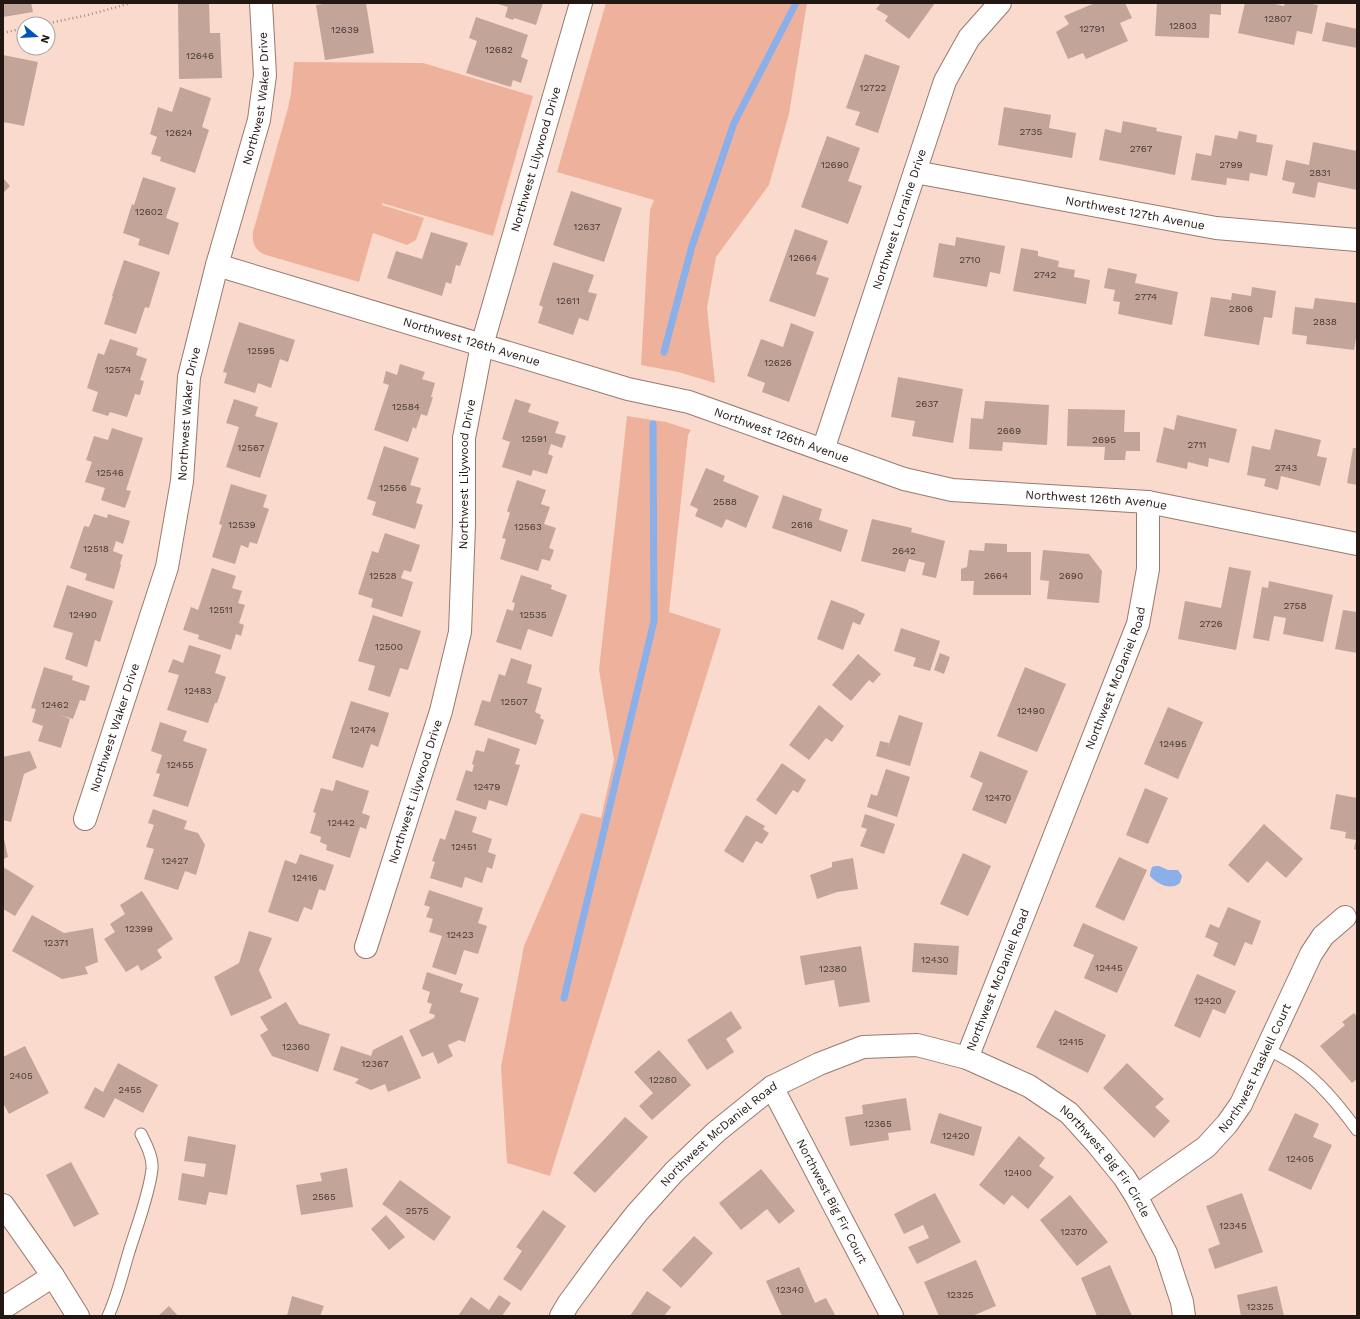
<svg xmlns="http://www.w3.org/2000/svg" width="1360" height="1319" font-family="'Work Sans',sans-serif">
<rect width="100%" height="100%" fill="#fbdace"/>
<path fill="#eeb29c" d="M606,3h201l-18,111 -20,71 -53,72 -9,51 8,75 -37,-11 -37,-7 9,-155 4,-10 -97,-28z
M294,62l129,1 110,33 -40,140 -111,-33v2l42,13 -8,22 -9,5 -34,-12 -14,49 -93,-27c-11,-4 -14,-12 -13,-23l35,-124 3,-15z
M627,416l39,6 25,8 -3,5 -19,177 52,17 -171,547 -43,-13 -6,-96 23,-121 57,-133 20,5 13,-58 -15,-90z"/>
<path fill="#8aafe9" d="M1155,866h4l9,4h10l4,6 -2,7c-9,8 -23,1 -30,-7v-3l2,-6z"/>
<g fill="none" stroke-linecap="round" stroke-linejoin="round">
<path stroke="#8aafe9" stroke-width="7" d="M664,352l28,-106 42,-123 62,-120
M564,998l90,-377 -1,-197"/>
</g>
<path fill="#c3a499" d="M3,3h28l2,9 -30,5z
M178,3h31l1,30h10l2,45 -43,1z
M332,3h34l8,50 -49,7 -9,-55z
M495,3h48l-7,22 -22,-7 -1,2 -8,-3 3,-10z
M881,3h54l-26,36 -24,-18 3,-5 -12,-7z
M1095,3h30l7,15 -12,5 8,18 -42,18 -3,-6 -15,6 -12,-27 13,-8 -5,-8z
M1157,3h64v12l-11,-1 -1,24 -54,-2z
M1245,3h26l13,3 1,-3h21l12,2 -6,29 -15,-3 -3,14 -56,-12z
M476,17l52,18 -7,22 7,3 -7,23 -8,-3 -2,7 -45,-14 11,-32 -8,-3z
M1326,22l31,7v19l-35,-7z
M865,54l35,12 -22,67 -23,-8 5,-13 -14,-4z
M3,55l35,7 -14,64 -21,-4z
M180,87l31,11 -9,29 7,3 -14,43 -35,-12 1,-4 -10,-3 6,-17 -7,-3 8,-27 14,5z
M1004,107l47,8 -2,13 27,5 -4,25 -74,-13z
M1123,121l34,7 -1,3 26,5 -7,39 -76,-15 6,-31 16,4z
M1239,131l18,4 -1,7 17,3 -6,31 -17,-3 -1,8 -22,-3 -1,7 -35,-5 5,-27 15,3 4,-21 22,4z
M827,136l33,12 -12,33 14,5 -14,38 -47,-17z
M1313,142l44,9v39l-39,-8 -3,16 -23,-5 3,-10 -13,-3 4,-20 23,5z
M143,177l33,11 -10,30 13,5 -10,32 -31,-10 2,-6 -17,-6 9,-29 2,1z
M3,178l7,8 -7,7z
M571,191l51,17 -18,54 -51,-17z
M795,229l33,12 -12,33 13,4 -14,39 -46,-16z
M431,232l37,11 -8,23 -4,-1 -5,19 -5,-2 -4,14 -55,-18 9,-27 26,8z
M956,237l49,9 -5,28 -10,-2 -3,15 -54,-10 6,-34 16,3z
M1021,248l17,3v5l21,5 -1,6 17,3 -1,7 16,3 -4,24 -73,-13z
M124,260l36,12 -11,36 -4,-1 -9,27 -32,-10 9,-28h-1z
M553,262l41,13 -6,17 9,2 -9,27 -9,-3 -6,17 -35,-12 5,-16 -4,-2z
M1108,268l29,6 -2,9 43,9 -6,33 -54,-11 2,-12 -7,-1 2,-11 -11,-2z
M1252,287l24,4 -4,27 -8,-1 -5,28 -55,-9 7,-39 20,3 1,-7 19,3z
M1315,298l42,5v29l-3,18 -48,-6 1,-8 -15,-2 3,-27 18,2z
M239,322l56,18 -7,22 -8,-3 -9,29 -13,-5 -3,10 -31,-10 3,-10 -4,-1z
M791,323l23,9 -25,70 -27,-10 3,-9 -18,-7 14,-37 22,8z
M110,339l28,9 -2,7 11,4 -7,21 4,1 -4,14 -5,-1 -8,23 -17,-5 -2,4 -16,-5 6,-19 -11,-4 11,-35 6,2z
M400,364l25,8 -3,7 13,4 -4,14h2l-6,19 -6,-2 -5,15 -3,-2 -5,15 -34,-12 15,-45 -6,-2 3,-12 11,4z
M898,377l65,12 -10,54 -41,-7 3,-15 -24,-4z
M234,399l24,8 -3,9 23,7 -18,55 -34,-11 13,-40 -13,-4z
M515,399l16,5 -3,8 31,10 -4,11 11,3 -4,12 -11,-4 -3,10 5,2 -6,18 -14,-4 -2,6 -29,-9 8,-25 -8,-3z
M985,401l64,4 -2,40 -44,-3 -1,9 -33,-2 2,-31 12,1z
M1068,409l57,1 -1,22h16v19h-14l-1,9h-21l1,-13 -38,-1z
M1177,415l60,14 -8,34 -20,-5 -1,9 -20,-5 -1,7 -31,-7 8,-35 10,3z
M112,428l31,10 -17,52 5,1 -6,17 -24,-8 4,-12 -20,-6 7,-20 -6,-2 8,-24 14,4z
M1275,429l46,11 -4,16 10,2 -7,28 -39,-10 -3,14 -14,-4 2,-7 -19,-4 5,-29 18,4z
M384,446l35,12 -9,27 11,3 -5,15 7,2 -8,24 -43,-14 4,-13 -9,-3z
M1353,448h4v37l-10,-2z
M706,468l19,8 -2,5 36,15 -13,32 -20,-9 -4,9 -27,-12 3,-7 -8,-4z
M517,480l29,10 -5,14 9,3 -6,17 12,4 -7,20 5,2 -4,11 -8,-2 -4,12 -38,-12 6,-20 -4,-1 8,-25 -3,-2z
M231,484l36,11 -4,12 6,2 -12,35 -7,-2 -2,6 -7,-3 -6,19 -23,-7 10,-32 -3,-1z
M783,495l39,14 -3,11 29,10 -7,22 -69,-24z
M94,514l13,4 1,-4 22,7 -7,23 -7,-3 -3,10 10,4 -3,9 1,1 -7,24 -29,-9 2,-6 -17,-6 14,-42 5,1z
M872,519l40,9 -1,4 34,9 -9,37 -14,-3 3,-12 -16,-4 -4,13 -44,-11z
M385,533l35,12 -9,27 -7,-2 -3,8 12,4 -11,35 -31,-10 2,-8 -15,-5 14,-43 6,2z
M985,543l22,1v8h24v43h-58l1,-14h-13v-12l6,-2 2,-17 15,1z
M1043,550l46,4 13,17 -3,32 -52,-4 2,-18 -9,-1z
M1229,567l22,4 -15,79 -58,-11 7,-38 36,7z
M212,568l24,8 -4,12 10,3 -4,12 7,2 -6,18 5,2 -3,11 -5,-2 -5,16 -33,-11 1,-4 -16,-5 8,-23 7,3z
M521,575l31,10 -1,4 16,6 -15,42 -24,-8 -7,21 -25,-8 11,-33 6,2 2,-8 -3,-1z
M1269,581l64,14 -10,47 -40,-8 3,-16 -12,-2 -5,25 -16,-3 9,-51 6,1z
M67,585l46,16 -13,41 -5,-2 -8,27 -22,-8 8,-26 -20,-6z
M831,600l27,10v1l7,3 -5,11 -7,-3 -10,28 -26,-11z
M1343,610l14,2v41l-22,-4z
M373,615l48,16 -13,39 -8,-2 -10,29 -22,-7 7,-24 -17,-5z
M901,628l39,13 -10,30 -17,-5 3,-8 -22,-7z
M189,645l32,10 -6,18 11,4 -9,26h-2l-7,20 -41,-13 12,-35 -11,-3 5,-13 10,4z
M940,653l10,4 -6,17 -10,-4z
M858,654l23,20 -8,9 -4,-3 -18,21 -19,-16z
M511,658l21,7 -5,18 15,5 -7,24 6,3 -1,3 4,2 -8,25 -62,-20 8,-25 8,2 9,-28 6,2z
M44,667l29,9 -1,4 18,6 -5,15 -5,-1 -7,19 -14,-4 11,4 -9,29 -23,-7 5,-15 -11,-4 4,-13 -5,-1z
M1025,667l41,17 -29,68 -40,-16z
M351,701l38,12 -11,34 -7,-3 -8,24 -31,-10z
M819,705l25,21 -12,16 -6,-4 -17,22 -20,-15z
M1168,707l35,15 -25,57 -34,-15z
M899,715l24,8 -13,43 -34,-10 4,-15 9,2 -2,7z
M160,722l27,9 -4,10 24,8 -19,58 -35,-11 7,-22 -4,-1 6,-18 -11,-4z
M488,738l32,11 -5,15 5,1 -13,41 -18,-6 -3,10 -30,-10 10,-30 6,2 2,-7 -2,-1 4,-14 8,2z
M30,751l7,17 -13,6 -13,48 -8,-2v-63z
M980,751l48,20 -22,53 -34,-14 11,-27 -13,-6z
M782,763l24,17 -8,13 -5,-3 -17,25 -20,-15z
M886,769l24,8 -13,40 -30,-10 4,-13 6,2z
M336,780l33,11 -7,22 8,3 -4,13 -6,-2 -10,31 -24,-8 1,-5 -7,-3 1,-5 -11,-4 6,-20 -3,-1 8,-24 12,3z
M1145,788l23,10 -20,46 -22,-9z
M1336,794l21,4v52l-3,-1 2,-9 -11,-2 1,-6 -16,-3z
M153,809l34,12 -3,8 14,4 7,12 -9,30 -11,-4 -7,19 -34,-11 10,-30 -8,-2 8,-22 -6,-2z
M455,810l22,7 -5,15 20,7 -4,13 8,3 -4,14 -5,-2 -5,16 -17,-6 -3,11 -32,-10 5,-16 -3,-1 8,-23 5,2z
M865,814l30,10 -11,30 -24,-8 7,-17 -6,-2z
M746,815l19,11 -2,3 6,4 -7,11 -6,-3 -13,22 -19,-12z
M1264,824l39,35 -17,19 -19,-17 -19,22 -20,-18z
M3,834l5,23 -5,2z
M963,853l28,13 -23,50 -28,-12z
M300,854l34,11 -9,26 -6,-2 -7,21 -8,-3 -6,15 -30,-10 17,-52 11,4z
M1119,857l28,13 -23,51 -29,-14z
M853,858l5,31 -21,3 -20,7 -7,-24 22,-8v-5z
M3,867l31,19 -19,30 -12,-7z
M429,890l54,18 -5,15 9,3 -9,28 -14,-4 -8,25 -24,-8 10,-31 -13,-4 4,-13 -7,-2 4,-10 -6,-2z
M142,891l31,48 -16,11 5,8 -21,13 -3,-6 -12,7 -22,-33 11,-7 -5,-8 15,-10 -5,-9z
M1228,907l33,14 -9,24 -7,-3 -10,24 -22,-10 5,-13 -13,-6 5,-13 9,4z
M32,915l32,18 29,-5 5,34 -13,5 3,7 -26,5 -50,-28z
M1083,923l55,24 -21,46 -33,-15 10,-23 -21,-9z
M249,931l23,7 -13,32 13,28 -41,18 -17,-39 25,-14z
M914,943l45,3 -2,29 -45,-3z
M861,946l9,56 -31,5 -5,-27 -29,5 -5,-29z
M427,972l36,12 -3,8 19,6 -14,44 -6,-2 -11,5 5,11 -15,8 -5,-12 -11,5 -13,-27 25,-12 1,-3 -6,-2 3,-9 -5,-2 3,-10 -8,-3z
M1197,974l39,17 -11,23 -12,-5 -13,29 -26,-12z
M286,1002l13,22 31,10 -12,38 -46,-16 -12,-21 8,-5 -8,-13z
M1055,1010l51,25 -18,38 -52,-26z
M731,1011l11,17 -16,11 8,13 -27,18 -20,-30z
M1354,1013l3,4v62l-5,4 -32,-37 25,-21 -3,-3z
M402,1035l19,43 -33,14 -3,-8 -14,6 -16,-7 4,-4 -26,-9 8,-24 30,10 2,-6z
M25,1046l24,47 -40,21 -6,-11v-46z
M659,1050l32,35 -39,35 -13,-14 14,-13 -19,-21z
M118,1063l40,22 -15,28 -28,-15 -11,20 -20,-10 11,-21 8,5z
M1127,1063l37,36 -9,8 15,14 -16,17 -51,-50z
M906,1098l5,32 -23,3 1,7 -39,6 -5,-29 18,-3 -1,-9z
M939,1113l43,14 -8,29 -44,-13z
M1295,1113l24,11 -6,13 19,8 -21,45 -43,-20z
M625,1117l23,20 -53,56 -22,-20z
M188,1136l48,9 -9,50 -18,-3 -3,13 -28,-5 4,-27 22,4 2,-13 -22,-3z
M1019,1136l26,22 -6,8 15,11 -26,32 -16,-14 -8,10 -25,-20z
M71,1162l28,52 -25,13 -28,-52z
M347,1168l6,39 -52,8 -5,-30 26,-4 -2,-8z
M761,1169l34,42 -16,13 -12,-15 -26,21 -22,-27z
M400,1180l51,37 -17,24 -52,-37z
M935,1193l26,49 -44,22 -9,-17 21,-9 -6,-13 -19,9 -10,-20z
M1242,1193l21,59 -48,17 -7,-20 12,-5 -14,-38z
M1070,1195l38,47 -31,24 -37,-46z
M543,1210l23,16 -45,65 -18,-12 19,-28 -6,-4z
M386,1215l19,22 -16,13 -18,-21z
M694,1236l19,17 -32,35 -19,-18z
M976,1260l20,46 -24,10h-33l-15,-34z
M1110,1265l22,51h-35l-16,-38z
M799,1267l16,36 11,-5 9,17 -53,1 -16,-35z
M1277,1286l7,30h-43l-4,-21z
M647,1291l24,16 -7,9h-34z
M499,1295l12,8 -9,13h-44l13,-19 18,13z
M292,1296l32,10 -4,10h-33z
M169,1306l9,10h-20z"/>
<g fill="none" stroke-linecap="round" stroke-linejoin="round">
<g stroke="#977a6f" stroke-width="13">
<path id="service" d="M1267,1049c11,6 24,12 34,20 22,16 40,39 56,61
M108,1316c9,-19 14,-41 20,-61 8,-27 21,-59 24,-86 1,-12 -6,-25 -11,-35"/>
</g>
<g stroke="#977a6f" stroke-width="24">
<g id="minor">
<path id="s1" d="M915,172l301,56 141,12"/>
<path id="s2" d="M217,265l411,124 61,13 215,77 48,11 196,12 209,42"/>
<path id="s3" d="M823,450l122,-369 24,-43 31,-35"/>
<path id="s4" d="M85,819l82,-252 15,-86 7,-104 28,-112 42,-145 6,-45 -4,-72"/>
<path id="s5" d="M366,947l75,-236 19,-79 4,-108v-86l18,-93 99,-342"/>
<path id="s6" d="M967,1058l171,-434 10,-55v-67"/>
<path id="s7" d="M772,1087l120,229"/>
<path id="s8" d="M1136,1196l70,-49 21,-23 14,-20 70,-150 12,-18 22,-19"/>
<path d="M3,1205l50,71 25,40"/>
<path d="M3,1308l50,-32"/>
<path id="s9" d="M561,1316l7,-12 36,-49 33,-42 37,-41 42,-40 56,-45 47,-23 44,-17 54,-2 50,13 62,28 40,27 28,31 27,33 12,19 30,57 16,49 2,14"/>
</g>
</g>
<path stroke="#a48b83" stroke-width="2.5" stroke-dasharray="1 3" stroke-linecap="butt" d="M45,24l43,-9 43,-12
M3,33l21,-5"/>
<use href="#service" stroke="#fff" stroke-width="11"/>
<use href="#minor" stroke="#fff" stroke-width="22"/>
</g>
<g text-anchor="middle" stroke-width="4" stroke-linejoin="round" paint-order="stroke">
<g font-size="10" fill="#4a3a34">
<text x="1278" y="22">12807</text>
<text x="1183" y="29">12803</text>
<text x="1092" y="32">12791</text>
<text x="345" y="33">12639</text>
<text x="499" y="53">12682</text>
<text x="200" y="59">12646</text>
<text x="873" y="91">12722</text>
<text x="1031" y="135">2735</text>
<text x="179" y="136">12624</text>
<text x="1141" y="152">2767</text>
<text x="835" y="168">12690</text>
<text x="1231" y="168">2799</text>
<text x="1320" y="176">2831</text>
<text x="149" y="215">12602</text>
<text x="587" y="230">12637</text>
<text x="803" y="261">12664</text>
<text x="970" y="263">2710</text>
<text x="1045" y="278">2742</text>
<text x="1146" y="300">2774</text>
<text x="568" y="304">12611</text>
<text x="1241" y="312">2806</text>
<text x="1325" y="325">2838</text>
<text x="261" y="354">12595</text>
<text x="778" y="366">12626</text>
<text x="118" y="373">12574</text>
<text x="927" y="407">2637</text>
<text x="406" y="410">12584</text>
<text x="1009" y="434">2669</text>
<text x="534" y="442">12591</text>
<text x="1104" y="443">2695</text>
<text x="1197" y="448">2711</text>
<text x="251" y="451">12567</text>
<text x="1286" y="471">2743</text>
<text x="110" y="476">12546</text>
<text x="393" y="491">12556</text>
<text x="725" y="505">2588</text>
<text x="242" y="528">12539</text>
<text x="802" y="528">2616</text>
<text x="528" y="530">12563</text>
<text x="96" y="552">12518</text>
<text x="904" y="554">2642</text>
<text x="383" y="579">12528</text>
<text x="996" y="579">2664</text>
<text x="1071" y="579">2690</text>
<text x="1295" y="609">2758</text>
<text x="221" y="613">12511</text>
<text x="83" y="618">12490</text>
<text x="533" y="618">12535</text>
<text x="1211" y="627">2726</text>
<text x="389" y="650">12500</text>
<text x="198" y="694">12483</text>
<text x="514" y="705">12507</text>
<text x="55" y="708">12462</text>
<text x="1031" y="714">12490</text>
<text x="363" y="733">12474</text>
<text x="1173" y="747">12495</text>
<text x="180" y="768">12455</text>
<text x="487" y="790">12479</text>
<text x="998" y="801">12470</text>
<text x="341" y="826">12442</text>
<text x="464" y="850">12451</text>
<text x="175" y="864">12427</text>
<text x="305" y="881">12416</text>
<text x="139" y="932">12399</text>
<text x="460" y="938">12423</text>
<text x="56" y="946">12371</text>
<text x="935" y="963">12430</text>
<text x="1109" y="971">12445</text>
<text x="833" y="972">12380</text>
<text x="1208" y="1004">12420</text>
<text x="1071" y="1045">12415</text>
<text x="296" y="1050">12360</text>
<text x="375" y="1067">12367</text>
<text x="21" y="1079">2405</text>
<text x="663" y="1083">12280</text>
<text x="130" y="1093">2455</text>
<text x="878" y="1127">12365</text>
<text x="956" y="1139">12420</text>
<text x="1300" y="1162">12405</text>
<text x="1018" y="1176">12400</text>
<text x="324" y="1200">2565</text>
<text x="417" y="1214">2575</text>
<text x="1233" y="1229">12345</text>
<text x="1074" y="1235">12370</text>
<text x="790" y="1293">12340</text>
<text x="960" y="1298">12325</text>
<text x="1260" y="1310">12325</text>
</g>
<g font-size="12" fill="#221713" stroke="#fff">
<text dy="4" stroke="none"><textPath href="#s4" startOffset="744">Northwest Waker Drive</textPath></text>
<text dy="4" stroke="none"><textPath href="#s5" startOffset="811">Northwest Lilywood Drive</textPath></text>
<text dy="4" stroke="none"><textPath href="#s1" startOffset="224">Northwest 127th Avenue</textPath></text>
<text dy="4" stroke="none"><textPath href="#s3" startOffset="243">Northwest Lorraine Drive</textPath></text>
<text dy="4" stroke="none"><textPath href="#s2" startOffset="266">Northwest 126th Avenue</textPath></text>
<text dy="4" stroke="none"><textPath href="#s4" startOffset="420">Northwest Waker Drive</textPath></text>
<text dy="4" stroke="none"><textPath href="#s2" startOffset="590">Northwest 126th Avenue</textPath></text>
<text dy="4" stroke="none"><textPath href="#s5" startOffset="487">Northwest Lilywood Drive</textPath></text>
<text dy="4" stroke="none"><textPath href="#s2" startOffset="914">Northwest 126th Avenue</textPath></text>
<text dy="4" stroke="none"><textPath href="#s6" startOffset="408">Northwest McDaniel Road</textPath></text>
<text dy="4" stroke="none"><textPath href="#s4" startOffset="96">Northwest Waker Drive</textPath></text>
<text dy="4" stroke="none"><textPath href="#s5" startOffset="163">Northwest Lilywood Drive</textPath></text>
<text dy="4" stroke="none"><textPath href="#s6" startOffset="84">Northwest McDaniel Road</textPath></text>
<text dy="4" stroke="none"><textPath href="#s8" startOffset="179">Northwest Haskell Court</textPath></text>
<text dy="4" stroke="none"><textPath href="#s9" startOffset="242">Northwest McDaniel Road</textPath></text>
<text dy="4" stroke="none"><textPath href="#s9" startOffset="695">Northwest Big Fir Circle</textPath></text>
<text dy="4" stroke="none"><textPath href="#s7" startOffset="129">Northwest Big Fir Court</textPath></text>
</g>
</g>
<rect width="1360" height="1319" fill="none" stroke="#221713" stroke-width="8"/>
<g transform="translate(36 36) rotate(108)"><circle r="19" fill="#ffffff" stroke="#a7a2a1"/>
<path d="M0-3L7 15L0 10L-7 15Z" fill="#0051bb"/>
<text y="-6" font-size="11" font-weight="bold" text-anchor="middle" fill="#221713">N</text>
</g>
</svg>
